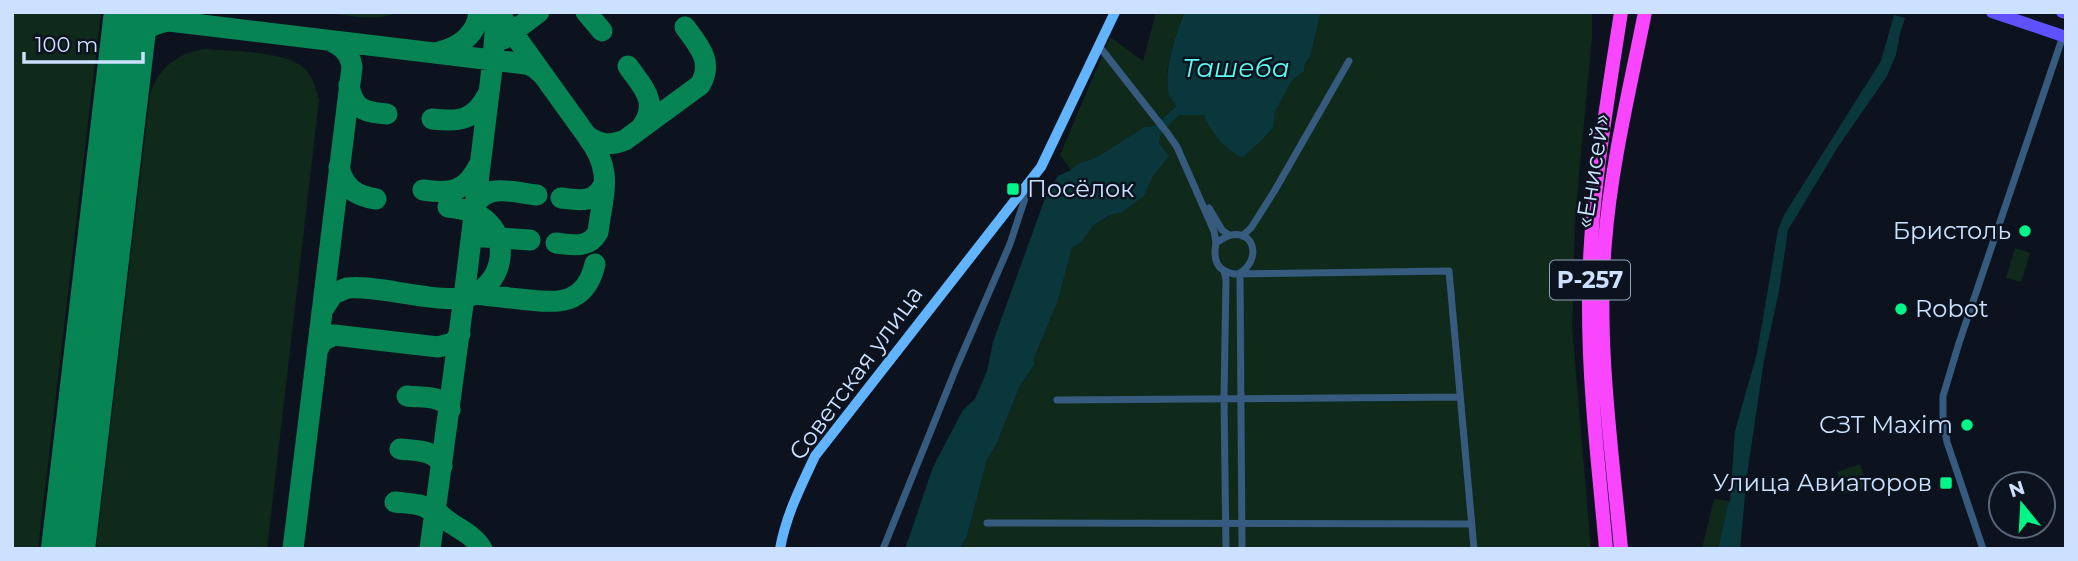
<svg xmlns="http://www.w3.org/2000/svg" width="2078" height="561" font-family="Montserrat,sans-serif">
<rect width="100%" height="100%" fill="#0c131f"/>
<path fill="#0f291a" d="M12,12h89l-63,537h-26z
M322,12h77c-24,11 -52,3 -77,0z
M1156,12h29c-8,17 -20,54 -18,72 1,7 6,15 9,22l-22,20 -10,1 -47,30 -20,7 -6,6 -11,-15 50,-118 33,24z
M1321,12h271v26l-17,180 -3,109 19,222h-631l7,-13 20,-76 9,-15 24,-59 14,-21v-6l24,-60 14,-51 9,-6 13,-17 16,-10 13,-3 21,-16 10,-21 14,-19 -9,-13 2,-9 18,-19h25l38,43 19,-17 12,-13 1,-17 17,-29 13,-11 1,-7 5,-7z
M205,49c26,2 83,2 101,21 8,9 10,20 13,30l-52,449h-171l54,-454c8,-27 27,-42 55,-46z
M2015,248l15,5 -9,29 -15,-4z
M1860,464l7,23 -23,7 -7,-22z
M1714,499l16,2 -3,7 -9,41h-16z"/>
<path fill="#09373b" d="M1185,12h136l-11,45 -5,7 -1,7 -13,11 -16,29 -2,17 -12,13 -19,17c-17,-9 -31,-25 -38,-43h-25l-18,19 -2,9 10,13 -15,19 -10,21 -21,16 -13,3 -16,10 -13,17 -9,6 -14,52 -24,59v6l-14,21 -24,59 -9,15 -20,76 -7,13h-55l28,-82 30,-57 12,-11 12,-28 6,-29 54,-149 11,-17 13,-6 6,-6 20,-7 47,-30 10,-1 22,-20c-3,-5 -7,-10 -8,-15 -4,-21 8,-60 17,-79z
M1894,15l11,3 -5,15 -4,22 -9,21 -49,71 -50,83 -9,61 -15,69 -17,115 -7,74h-22l9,-41 3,-7 5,-70 22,-78 21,-123 6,-15 97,-154z"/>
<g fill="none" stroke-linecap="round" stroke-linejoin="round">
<path stroke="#068453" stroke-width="21" d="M152,12l17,9 357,43 8,3 8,7
M498,12l89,124c13,9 23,10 38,4l75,-55c14,-23 -1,-39 -15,-58
M586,12l16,19
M503,39l36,-27
M439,52c21,-5 38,-18 40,-40
M126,57c8,-22 20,-32 43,-36
M628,66c15,22 32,36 13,62
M349,85c4,25 16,27 38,29
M432,119c27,3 42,2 56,-25
M339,167c5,21 17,29 37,32
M423,190c27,4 43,2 56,-25
M561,198c18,2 32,6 42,-12
M475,205c12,-23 41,-12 62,-10
M484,237l46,3
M556,243c17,2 33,6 42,-11 5,-40 16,-61 -11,-96
M470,293c16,3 33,4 50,6 36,4 65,8 75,-35
M322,311l11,-17 14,-6c34,-4 99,20 128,6 29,-15 35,-56 8,-76 -10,-8 -22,-9 -35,-11
M317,351l5,-10 12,-6 104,12 15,-4 7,-9
M407,396c16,2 36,-1 43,14
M400,449c15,2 36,0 42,17
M395,502c15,2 33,0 40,15
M436,510c13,17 35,20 46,39
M293,549l59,-482c-2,-12 -7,-19 -19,-25
M430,549l34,-252 29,-237 3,-41 -1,-7"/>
<path stroke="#068453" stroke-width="54" d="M68,549l63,-537"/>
<path stroke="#375b7e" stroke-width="7" d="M1099,46l69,88 9,13 37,84 2,12
M1209,208l13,22 7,5
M1242,236l9,-8 24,-38 74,-129
M1224,271l2,8 -2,120 2,150
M1240,273c21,-13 15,-43 -9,-38 -5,1 -10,5 -15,8 -3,16 0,28 18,31l215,-3 25,278
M1240,273l2,276
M1057,400l403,-3
M987,523l484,1
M883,549l74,-183 53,-122 19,-58
M1983,549l-36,-107 -4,-22v-24l16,-53 104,-307"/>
<path stroke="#62b4fe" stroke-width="10" d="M780,549c6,-34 21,-63 35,-93l226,-289 74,-155"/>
<path stroke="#5f52fe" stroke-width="12" d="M1992,12l74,25
M2062,12l4,1"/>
<path stroke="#f946fe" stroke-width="14" d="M1606,549c-7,-80 -17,-160 -17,-240 -1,-99 17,-199 32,-297
M1621,549c-9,-99 -25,-208 -16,-307 6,-77 25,-154 40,-230"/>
</g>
<g fill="#01f587" stroke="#0c131f" stroke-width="2.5">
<rect x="1006" y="182" width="14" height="14" rx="3.5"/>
<circle cx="2025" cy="231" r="7"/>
<circle cx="1901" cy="309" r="7"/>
<circle cx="1967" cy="425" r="7"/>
<rect x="1939" y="476" width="14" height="14" rx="3.5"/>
</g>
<g text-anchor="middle" stroke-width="5" stroke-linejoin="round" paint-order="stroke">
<rect fill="#0c131f" stroke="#92a3bc" stroke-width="2" x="1550" y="260.5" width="80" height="39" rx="5"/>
<g font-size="23" font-weight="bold" fill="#cbe1ff">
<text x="1590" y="288">Р-257</text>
</g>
<g font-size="24" fill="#cbe1ff" stroke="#0c131f">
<text transform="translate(1593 171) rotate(-81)" y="8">«Енисей»</text>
<text transform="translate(856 373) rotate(-54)" y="8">Советская улица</text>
</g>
<g font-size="24" fill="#cbe1ff" stroke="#0c131f" text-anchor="end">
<text x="1027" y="197" text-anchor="start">Посёлок</text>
<text x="2011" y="239">Бристоль</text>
<text x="1915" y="317" text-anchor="start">Robot</text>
<text x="1953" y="433">СЗТ Maxim</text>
<text x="1932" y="491">Улица Авиаторов</text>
</g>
<g font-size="26" font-style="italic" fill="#59fef0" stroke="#0c131f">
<text x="1236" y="77">Ташеба</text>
</g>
</g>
<rect width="2078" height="561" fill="none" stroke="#cbe1ff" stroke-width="28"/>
<g transform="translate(2022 505) rotate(342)"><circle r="33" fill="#0c131f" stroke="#586579" stroke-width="2"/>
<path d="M0-5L12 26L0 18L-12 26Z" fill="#01f587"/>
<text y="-10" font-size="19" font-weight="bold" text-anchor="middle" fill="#cbe1ff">N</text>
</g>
<path d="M24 52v10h119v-10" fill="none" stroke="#cbe1ff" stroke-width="3.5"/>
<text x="35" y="52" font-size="21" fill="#cbe1ff" stroke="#0c131f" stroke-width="5" paint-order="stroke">100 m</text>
</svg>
